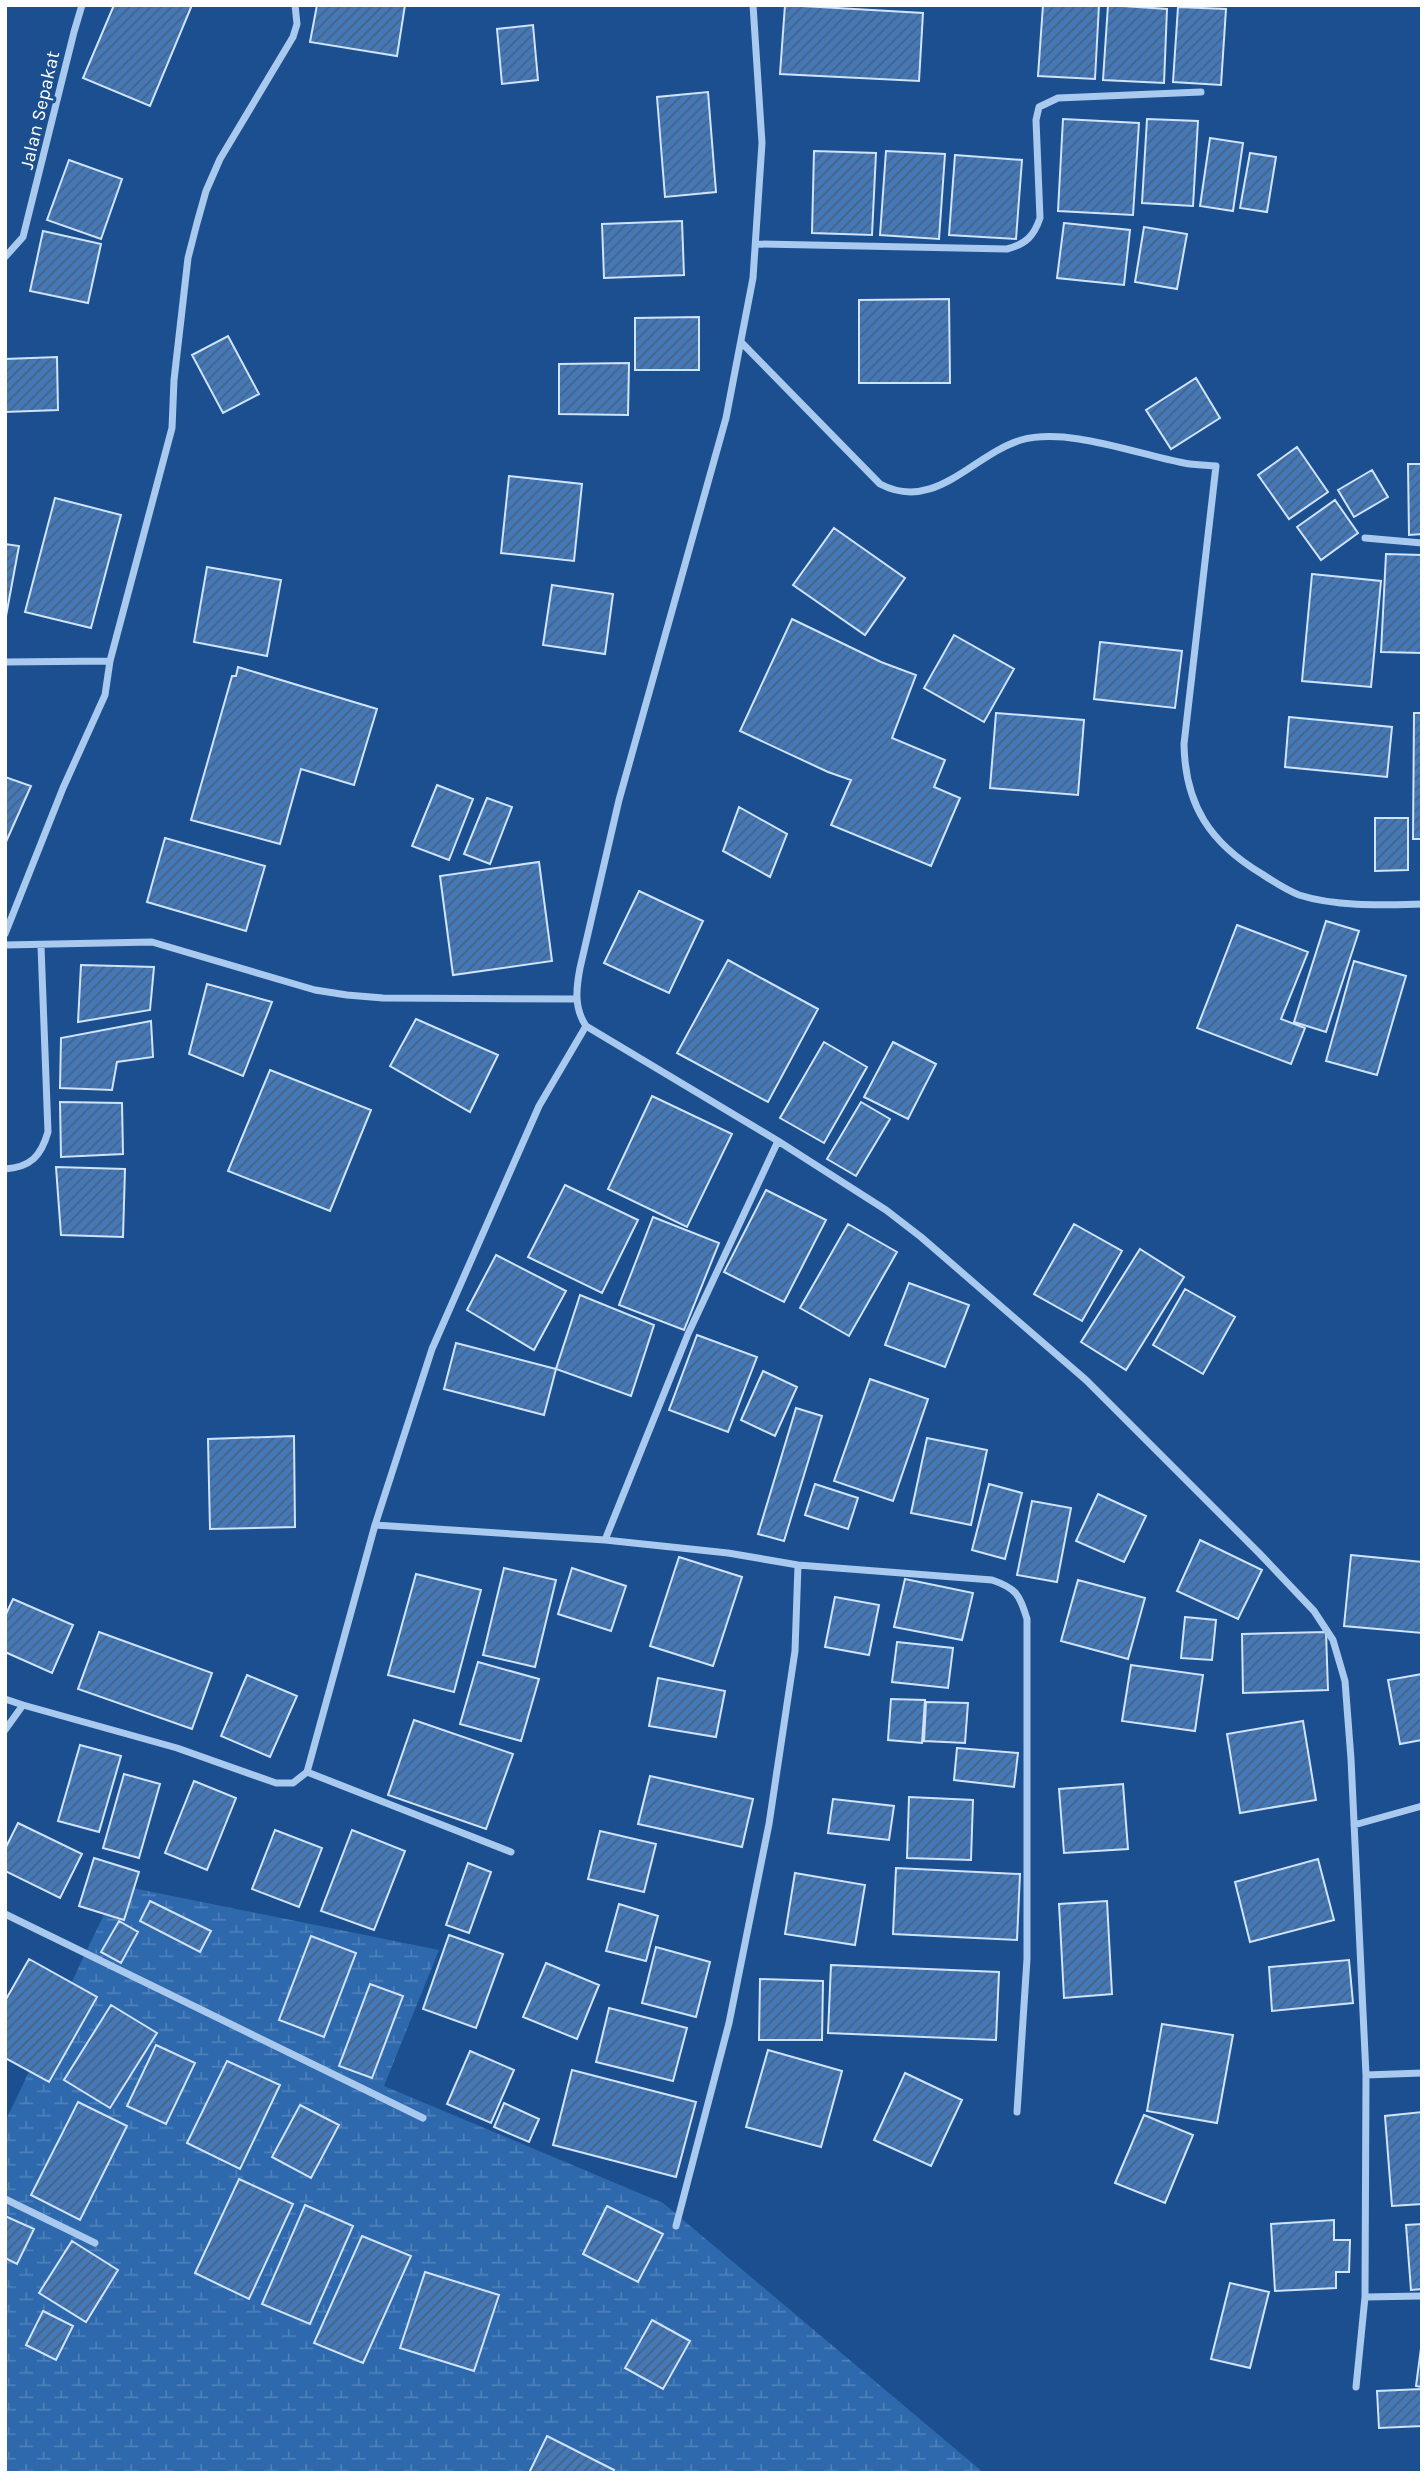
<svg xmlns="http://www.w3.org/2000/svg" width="1427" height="2478" font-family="Karla,sans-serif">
<defs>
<pattern id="wetland-marsh" width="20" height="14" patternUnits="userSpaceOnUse" patternTransform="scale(1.75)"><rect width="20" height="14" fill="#2e69ad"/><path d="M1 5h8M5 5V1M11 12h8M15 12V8" fill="none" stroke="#4d80b9"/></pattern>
<pattern id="building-hatch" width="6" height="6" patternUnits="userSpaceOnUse" patternTransform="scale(1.75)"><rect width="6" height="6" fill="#4478b7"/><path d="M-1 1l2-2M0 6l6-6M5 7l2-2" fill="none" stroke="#486282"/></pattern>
</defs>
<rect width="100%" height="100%" fill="#1b4f8f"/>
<path fill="url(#wetland-marsh)" d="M118,1885l321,65 -55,136 279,117 321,270h-979v-351z"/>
<path fill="url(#building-hatch)" stroke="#cfe3fa" stroke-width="2" d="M114,5h78l-42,101 -67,-28z
M317,5h88l-8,51 -87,-14z
M785,5l138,8 -4,68 -139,-7z
M1043,5h56l-4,74 -57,-3z
M1108,5l59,4 -3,74 -61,-3z
M1178,7l48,2 -5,76 -48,-3z
M533,25l5,55 -36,4 -5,-55z
M708,92l8,100 -51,5 -8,-100z
M1063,119l76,4 -6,92 -75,-4z
M1147,119l51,2 -5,85 -51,-3z
M1210,138l33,5 -10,68 -33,-5z
M814,151l62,2 -4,82 -60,-2z
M886,151l59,3 -6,85 -59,-4z
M1250,153l26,4 -9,55 -27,-4z
M955,155l67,5 -6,79 -67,-4z
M69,160l53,19 -21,60 -54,-19z
M682,221l2,54 -80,3 -2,-54z
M1064,223l66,7 -6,55 -67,-7z
M1144,227l43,7 -10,55 -42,-7z
M43,231l58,13 -13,59 -58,-12z
M949,299l1,84h-91v-83z
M699,317v53h-64v-52z
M228,336l31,58 -36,19 -31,-58z
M57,357l1,53 -53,2v-53z
M629,363l-1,52 -69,-1v-50z
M1196,378l24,40 -49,31 -25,-39z
M1297,447l31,45 -39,27 -31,-44z
M1408,464h14v70l-13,1z
M1372,470l16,27 -34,20 -16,-27z
M509,476l73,8 -8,77 -73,-8z
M55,498l66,17 -30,113 -66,-16z
M1335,500l23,33 -37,27 -24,-33z
M834,528l71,50 -40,57 -72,-50z
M5,544l14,2 -13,70h-1z
M1386,554l36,1v98l-41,-1z
M207,567l74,13 -14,76 -73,-14z
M1312,574l69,7 -10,106 -69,-6z
M552,585l61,9 -8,60 -62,-9z
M792,619l89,43 35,13 -24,63 53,22 -11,27 26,11 -29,68 -100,-41 20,-45 -23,-8 -88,-41z
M954,635l60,34 -30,53 -60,-34z
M1100,642l82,9 -7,57 -81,-9z
M238,667l139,42 -23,76 -53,-16 -21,75 -89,-24 41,-144h4z
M996,713l88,7 -6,75 -88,-7z
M1414,713h8v126h-9z
M1289,717l103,10 -5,50 -102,-10z
M5,777l26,9 -26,58z
M437,785l36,14 -24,61 -37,-14z
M487,798l25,9 -22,57 -26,-10z
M739,807l48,27 -17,43 -47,-26z
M1375,818h33v52l-33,1z
M165,838l100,28 -19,65 -99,-29z
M539,862l13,99 -99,14 -13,-99z
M639,891l64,30 -34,72 -65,-30z
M1326,921l33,10 -33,101 -32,-10z
M1237,925l71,27 -27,67 24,9 -14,36 -94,-36z
M728,960l90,49 -50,93 -91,-49z
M1354,961l52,15 -29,99 -51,-14z
M81,965l73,2 -4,43 -72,12z
M207,984l65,18 -29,74 -54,-22z
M416,1019l82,36 -28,57 -80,-46z
M151,1021l2,36 -36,5 -5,28 -52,-2 1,-50z
M824,1042l43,25 -43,76 -44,-25z
M893,1042l43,22 -28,55 -44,-22z
M270,1070l101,40 -41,101 -102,-40z
M652,1096l80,38 -45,93 -79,-38z
M60,1102l62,1 1,51 -62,3z
M861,1102l29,17 -34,57 -29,-17z
M56,1167l69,2 -2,68 -62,-2z
M565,1185l73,35 -36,73 -74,-36z
M766,1190l60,30 -42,82 -60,-30z
M653,1217l66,26 -35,87 -65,-25z
M848,1224l49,28 -48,84 -49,-28z
M1074,1224l48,27 -40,70 -48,-27z
M1140,1249l44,28 -58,93 -45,-28z
M496,1255l70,36 -32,59 -67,-40z
M909,1283l60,22 -24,62 -60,-22z
M1185,1289l50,28 -32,57 -50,-29z
M580,1295l74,30 -23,71 -75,-27z
M697,1335l60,22 -29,75 -59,-22z
M456,1343l100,26 -12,46 -100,-26z
M763,1371l34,16 -22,49 -34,-16z
M870,1379l58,20 -35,102 -59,-20z
M796,1408l26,8 -38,125 -26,-7z
M294,1436l1,91 -85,2 -2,-90z
M927,1438l60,12 -16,75 -60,-12z
M815,1484l43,14 -10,31 -43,-14z
M989,1484l33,9 -17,66 -33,-9z
M1098,1494l48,22 -22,46 -48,-21z
M1032,1501l39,7 -14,74 -40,-7z
M1200,1540l62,30 -24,49 -61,-28z
M1351,1555l71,7v71l-78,-7z
M679,1557l63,20 -29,89 -63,-20z
M504,1568l52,12 -21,87 -52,-12z
M572,1568l54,18 -15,45 -53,-17z
M416,1574l65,16 -27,102 -66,-17z
M905,1579l68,14 -11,47 -68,-13z
M1078,1580l67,18 -17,61 -67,-18z
M835,1597l44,8 -10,50 -44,-8z
M13,1599l60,26 -21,48 -47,-21v-36z
M1185,1617l31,3 -4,40 -31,-2z
M99,1632l113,41 -20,56 -114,-40z
M1326,1632l2,58 -85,3 -1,-59z
M897,1642l56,6 -5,40 -56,-6z
M478,1662l61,17 -18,62 -61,-17z
M1131,1665l72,10 -8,56 -73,-10z
M1422,1674v66l-22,4 -12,-64z
M247,1675l50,21 -27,61 -49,-21z
M658,1678l67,13 -9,46 -67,-11z
M891,1699l34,1 -3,43 -34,-3z
M926,1702l42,1 -3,40 -41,-2z
M414,1720l99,34 -27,75 -98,-34z
M1303,1721l13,79 -76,13 -13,-79z
M80,1745l41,11 -22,76 -41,-11z
M957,1748l61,5 -4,34 -60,-7z
M124,1774l36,10 -21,74 -36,-10z
M650,1776l103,23 -11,48 -104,-23z
M194,1781l42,17 -29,72 -42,-17z
M1123,1784l5,65 -64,4 -5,-64z
M909,1797l64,3 -2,60 -64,-2z
M833,1799l61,7 -5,34 -61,-7z
M18,1823l64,31 -22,44 -55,-27v-22z
M275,1830l47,18 -23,59 -47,-18z
M352,1830l53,21 -31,79 -53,-19z
M600,1831l56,13 -12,48 -56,-13z
M94,1858l45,14 -15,48 -45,-14z
M1318,1859l16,61 -84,22 -15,-60z
M468,1863l23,9 -22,61 -23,-8z
M896,1868l124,6 -3,66 -124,-6z
M795,1873l70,12 -10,60 -70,-11z
M150,1901l61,30 -11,21 -60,-31z
M1107,1901l5,93 -48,4 -5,-94z
M619,1904l39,12 -12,45 -40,-10z
M119,1921l19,11 -17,31 -20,-11z
M449,1935l54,19 -27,74 -53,-19z
M311,1936l45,17 -32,84 -45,-17z
M656,1947l54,15 -14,55 -54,-14z
M29,1959l68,38 -48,85 -44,-24v-57z
M1349,1960l4,43 -81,8 -3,-44z
M546,1963l53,22 -22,54 -54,-22z
M831,1965l168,7 -3,68 -168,-7z
M760,1979l63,2 -1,59h-63z
M370,1984l33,12 -31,82 -33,-12z
M111,2005l46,28 -47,75 -46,-28z
M609,2008l78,20 -14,53 -77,-19z
M1162,2024l71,11 -16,88 -70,-12z
M156,2045l39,18 -29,61 -39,-18z
M768,2050l74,21 -21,76 -75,-20z
M470,2051l44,19 -23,53 -44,-19z
M227,2061l53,24 -40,84 -53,-26z
M572,2070l124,32 -20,75 -123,-32z
M905,2073l57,27 -31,66 -57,-26z
M78,2102l49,24 -47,94 -49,-25z
M504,2103l35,16 -10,23 -35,-15z
M300,2105l39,20 -28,53 -39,-21z
M1422,2112v92l-30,2 -7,-90z
M1144,2115l49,20 -28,68 -50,-20z
M239,2179l54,25 -44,95 -54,-26z
M305,2205l48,21 -43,98 -48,-20z
M607,2206l56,28 -25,48 -55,-28z
M5,2216l29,13 -17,35 -12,-6z
M1334,2220v20h16l-1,32h-13v16l-61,3 -4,-67z
M1422,2224v65l-11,1 -5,-65z
M362,2236l49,20 -48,107 -49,-20z
M72,2241l46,29 -32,52 -47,-29z
M425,2272l74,23 -25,76 -74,-23z
M1230,2283l39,9 -19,76 -39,-9z
M43,2311l30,15 -17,34 -30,-15z
M652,2320l38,21 -27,48 -38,-21z
M1422,2341v46l-6,-1z
M1422,2389v37l-43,2 -2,-37z
M547,2436l67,34 -2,3h-83z"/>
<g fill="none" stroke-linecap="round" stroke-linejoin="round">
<path stroke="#a9c9ee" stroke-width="7" d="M753,5l9,138 -9,135 -27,140 -107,382 -39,168c-4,21 -6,40 6,58l192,115 108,69 35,27 165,143 173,173 55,58 19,29 12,41 6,78 15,316 -1,222 -9,90
M756,244l251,5c19,-5 27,-13 33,-31l-4,-98 3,-13 19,-9 143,-6
M5,257l18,-20 51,-205 8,-27
M741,342l139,142c55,29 92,-29 141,-44 47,-13 115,14 163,23 10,2 21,2 32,3l-32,278c1,61 26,99 78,130 12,8 24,16 37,21 38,12 84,10 123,9
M1365,538l57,5
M5,662l105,-1
M5,934l58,-146 42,-93 5,-34 62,-233 2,-48 14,-122 9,-35 9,-32 14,-32 73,-122 4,-13 -2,-19
M5,945l147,-3 163,48 32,5 36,3 194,1
M5,1169c26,-2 36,-13 43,-37l-7,-186
M375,1525l230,15 123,13 70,12 194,15c24,8 28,15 35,39v340l-10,153
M605,1540l83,-206 90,-193
M5,1699l18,6
M5,1730l18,-25 154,43 99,35h17l14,-11 68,-247 57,-176 107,-243 47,-80
M307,1772l204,80
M1354,1825l68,-19
M5,1914l418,204
M1366,2075l56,-2
M5,2199l90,44
M676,2226l53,-203 40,-199 26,-173 3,-86
M1365,2297l57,-1"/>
</g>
<g text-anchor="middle" stroke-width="6" stroke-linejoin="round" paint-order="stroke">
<g font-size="19" fill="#fff" stroke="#1b4f8f">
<text transform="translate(39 110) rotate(-77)" y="7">Jalan Sepakat</text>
</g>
</g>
<rect width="1427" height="2478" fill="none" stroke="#ffffff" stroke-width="14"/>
</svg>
